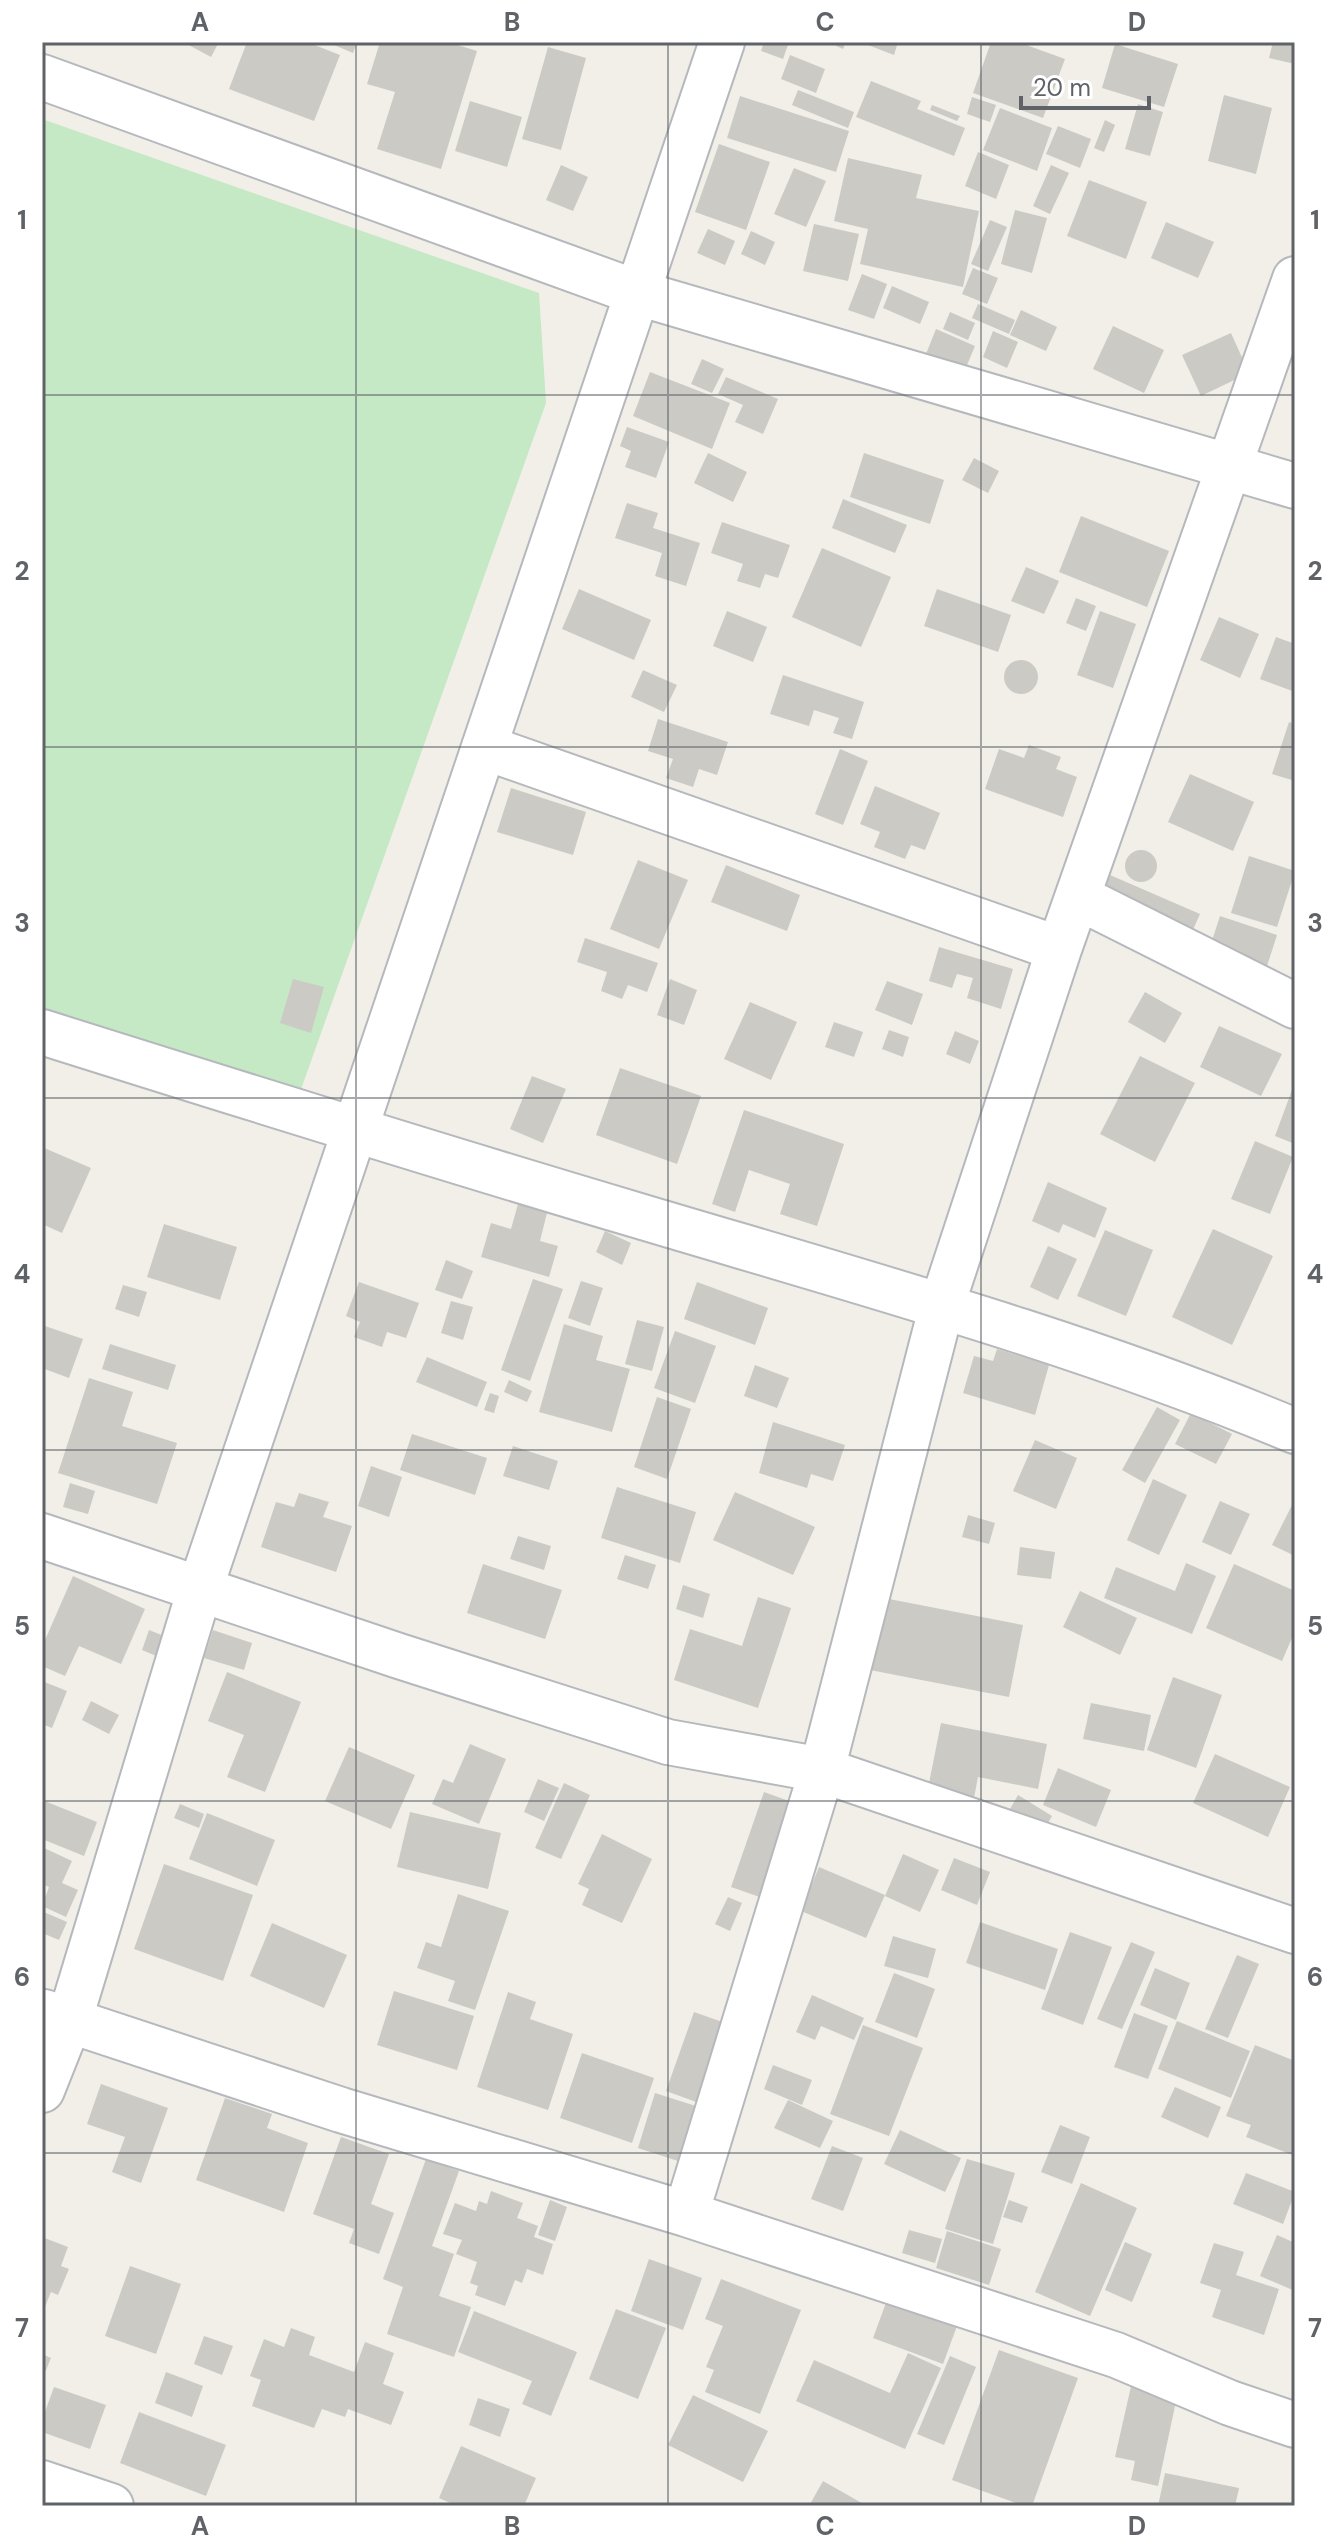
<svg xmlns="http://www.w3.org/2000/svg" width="1337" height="2548" font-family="'DM Sans',sans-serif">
<rect width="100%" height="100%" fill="#f1efe8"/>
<path fill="#c5e8c5" d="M42,119l497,174 7,110 -246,689 -258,-84z"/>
<path fill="#cccac5" d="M183,42h36l-8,15z
M247,42h60l33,13 -26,66 -85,-32z
M327,42h30l-4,11z
M380,42h68l29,9 -36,118 -64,-20 18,-57 -28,-8z
M764,42h25l-6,17 -22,-8z
M828,42h18l-3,7z
M860,42h38l-4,13z
M991,42h27l47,17 -22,59 -70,-25z
M1273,42h22v22l-26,-6z
M1115,44l63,20 -14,43 -62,-19z
M548,47l38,11 -25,92 -39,-11z
M790,55l35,14 -9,24 -35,-14z
M871,81l50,20 -4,8 48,19 -11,28 -98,-39z
M798,90l56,22 -6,16 -56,-23z
M1224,95l48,13 -16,66 -48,-13z
M740,96l109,35 -13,41 -109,-34z
M972,97l24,8 -6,17 -23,-8z
M470,101l52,16 -15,50 -52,-16z
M1138,104l25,8 -13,44 -25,-7z
M932,105l28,11 -3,5 -27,-11z
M1000,108l52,20 -15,43 -54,-21z
M1105,120l10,5 -11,27 -10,-4z
M1058,126l33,13 -11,29 -34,-14z
M719,144l51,18 -24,68 -51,-18z
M978,152l31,13 -13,34 -31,-13z
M848,158l74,17 -6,23 63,13 -16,76 -103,-23 8,-35 -34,-8z
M561,165l27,12 -15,34 -27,-11z
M1051,165l18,8 -19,41 -17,-8z
M794,168l32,13 -20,46 -32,-13z
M1089,180l58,22 -21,57 -59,-23z
M1015,210l32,8 -15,55 -31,-9z
M990,220l17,7 -19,44 -17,-7z
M1166,222l48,20 -16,36 -47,-20z
M814,224l45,10 -11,47 -45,-10z
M708,229l27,12 -10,24 -28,-12z
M751,231l24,11 -10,23 -24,-11z
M973,268l25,10 -11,26 -25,-10z
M862,274l25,10 -13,35 -26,-9z
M892,286l37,16 -9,22 -37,-16z
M978,304l37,16 -6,14 -37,-16z
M1021,310l36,17 -11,24 -36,-16z
M950,312l25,11 -7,17 -25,-11z
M1113,326l51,24 -20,43 -51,-24z
M936,329l39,17 -10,24 -39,-16z
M993,331l25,11 -11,26 -24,-11z
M1231,333l18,40 -48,23 -19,-41z
M702,359l22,10 -12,24 -21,-9z
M650,372l80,31 -18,46 -79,-33z
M726,377l52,22 -15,35 -28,-12 8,-17 -25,-11z
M627,427l42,15 -13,36 -31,-11 6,-16 -11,-5z
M708,453l39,19 -14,30 -39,-19z
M864,453l80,27 -14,44 -80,-27z
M974,458l25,13 -11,22 -26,-13z
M843,499l64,26 -12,28 -63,-25z
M627,503l31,10 -5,15 47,15 -14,43 -31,-10 7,-23 -47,-15z
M1081,516l88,35 -22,56 -88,-35z
M722,522l68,23 -12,33 -13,-4 -5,14 -23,-7 6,-17 -32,-11z
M822,548l69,29 -30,70 -69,-30z
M1026,567l33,14 -15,33 -33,-13z
M579,589l72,31 -17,40 -72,-31z
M937,589l74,26 -13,37 -74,-26z
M1076,598l20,8 -10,25 -20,-8z
M727,611l40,16 -14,35 -40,-16z
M1100,611l36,13 -23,64 -36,-13z
M1219,617l40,17 -19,44 -40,-18z
M1276,637l19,7v48l-35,-13z
M1004 677a17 17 0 1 1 34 0a17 17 0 1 1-34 0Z
M643,670l34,15 -13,27 -33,-15z
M783,675l81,27 -12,37 -19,-6 6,-15 -25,-8 -5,16 -39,-12z
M658,719l70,23 -11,33 -18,-6 -6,18 -27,-9 7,-19 -25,-8z
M1289,722l6,2v57l-23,-7z
M1029,745l32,12 -5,12 21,8 -14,40 -78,-28 14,-40 25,9z
M840,749l28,12 -25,64 -28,-11z
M1190,774l64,28 -21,49 -65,-29z
M875,786l65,27 -15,37 -14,-5 -6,14 -31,-12 6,-15 -20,-8z
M511,788l75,24 -13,43 -76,-23z
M1125 866a16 16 0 1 1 32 0a16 16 0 1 1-32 0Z
M1249,856l46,15 -18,56 -46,-14z
M638,860l50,20 -29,69 -49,-20z
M726,865l74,30 -13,36 -76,-29z
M1110,875l90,39 -12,27 -90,-39z
M1220,916l57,19 -11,34 -57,-19z
M585,938l73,25 -11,29 -19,-7 -6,14 -21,-8 6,-19 -30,-10z
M939,947l74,22 -12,40 -34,-11 6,-20 -16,-4 -5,14 -23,-7z
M293,979l31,8 -13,46 -31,-10z
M670,979l27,11 -13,35 -27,-10z
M887,981l36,13 -11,31 -37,-15z
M1145,992l37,21 -17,30 -37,-21z
M750,1002l47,20 -26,58 -47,-21z
M834,1022l29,10 -9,25 -29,-10z
M1219,1026l63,28 -21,42 -61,-29z
M889,1030l20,7 -6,20 -21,-8z
M955,1031l24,10 -9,23 -24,-10z
M1140,1056l55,27 -40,79 -55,-28z
M620,1068l81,28 -24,68 -81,-29z
M532,1076l34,13 -23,54 -33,-14z
M1295,1082v62l-20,-8z
M744,1110l100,34 -27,82 -37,-12 10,-30 -41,-14 -14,42 -23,-8z
M1255,1141l38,16 -23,57 -39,-15z
M42,1147l49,21 -29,65 -20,-9z
M1048,1182l59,26 -12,30 -32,-14 -4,9 -27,-12z
M518,1204l29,9 -7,28 18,5 -9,31 -68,-20 10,-34 20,6z
M164,1224l73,23 -17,53 -73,-23z
M1213,1229l60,27 -41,89 -60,-28z
M1105,1230l48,20 -27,66 -49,-20z
M605,1231l26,12 -9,22 -26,-13z
M1048,1246l29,13 -19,41 -28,-13z
M446,1260l27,11 -11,28 -27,-9z
M533,1279l30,10 -33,92 -29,-11z
M581,1281l22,7 -13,38 -22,-8z
M359,1282l60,21 -13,35 -19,-6 -5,15 -28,-10 6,-15 -14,-6z
M697,1282l71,26 -13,37 -71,-26z
M123,1285l24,7 -8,25 -24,-8z
M451,1301l22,6 -10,33 -22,-7z
M637,1320l27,7 -12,44 -27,-7z
M564,1324l39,12 -7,24 34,9 -18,63 -73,-20z
M42,1325l41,14 -14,39 -27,-10z
M675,1331l41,15 -21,57 -41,-15z
M110,1344l66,21 -8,25 -66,-21z
M997,1349l52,16 -14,50 -72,-22 11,-37 19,5z
M427,1357l60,25 -10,25 -61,-25z
M755,1365l34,13 -12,30 -33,-12z
M89,1378l44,14 -11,34 55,17 -20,61 -99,-31z
M509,1380l23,11 -5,11 -23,-10z
M490,1393l9,3 -5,17 -10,-3z
M657,1397l34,12 -24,70 -33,-12z
M1157,1407l23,13 -35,63 -23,-13z
M1191,1413l41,21 -16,30 -41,-20z
M773,1422l72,23 -12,36 -22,-7 -4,14 -48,-15z
M412,1434l75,24 -12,37 -75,-25z
M1035,1440l42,18 -21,51 -43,-18z
M513,1446l45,15 -9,29 -46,-14z
M371,1466l31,11 -13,40 -31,-11z
M1153,1479l34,16 -28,60 -32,-15z
M70,1483l25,8 -7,23 -25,-7z
M617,1487l79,25 -16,51 -79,-25z
M735,1492l80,35 -22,48 -80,-35z
M299,1493l30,9 -6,15 29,9 -16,46 -75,-25 15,-45 18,5z
M1220,1501l30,13 -19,41 -29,-13z
M1292,1505l3,2v49l-23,-11z
M968,1515l27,8 -6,21 -27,-7z
M518,1536l33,10 -7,24 -34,-11z
M1020,1547l35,5 -4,27 -34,-4z
M625,1555l31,10 -8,24 -31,-10z
M1186,1563l30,13 -24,58 -88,-36 12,-31 59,24z
M483,1564l79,26 -17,49 -78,-26z
M1234,1564l61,27v40l-13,30 -76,-33z
M73,1576l72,33 -24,55 -42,-18 -14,30 -23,-10v-19z
M683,1585l27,9 -7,24 -27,-9z
M1080,1591l57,27 -17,37 -57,-28z
M758,1597l33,11 -33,100 -84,-28 16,-51 52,17z
M884,1598l139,27 -14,72 -139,-27z
M149,1630l20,8 -8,20 -19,-8z
M213,1630l39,13 -8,27 -40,-12z
M227,1672l74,30 -36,90 -38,-15 17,-42 -36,-14z
M1173,1677l49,18 -26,73 -49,-18z
M42,1681l25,10 -15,37 -10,-4z
M91,1701l28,14 -10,19 -27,-14z
M1091,1703l60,12 -7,36 -61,-12z
M941,1723l106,21 -9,45 -60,-12 -5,26 -46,-10z
M470,1744l36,15 -27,65 -47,-20 11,-25 10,4z
M349,1747l66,28 -24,54 -66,-28z
M1215,1754l75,33 -22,50 -75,-34z
M1058,1768l53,22 -15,37 -53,-22z
M538,1779l21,9 -15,33 -20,-9z
M564,1783l26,12 -29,64 -26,-11z
M764,1792l36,13 -32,95 -37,-13z
M1018,1795l34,21 -15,27 -35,-20z
M42,1800l55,22 -13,34 -42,-17z
M180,1804l24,10 -5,14 -25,-10z
M410,1812l91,21 -13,56 -91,-22z
M207,1813l68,27 -18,46 -68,-27z
M602,1834l50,25 -30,64 -40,-18 7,-16 -11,-5z
M42,1847l30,14 -10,22 16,7 -12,27 -24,-11 7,-19 -7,-3z
M903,1854l36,16 -19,42 -35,-16z
M954,1858l36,14 -13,33 -36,-15z
M164,1864l89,31 -30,86 -89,-32z
M819,1867l66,28 -19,43 -65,-27z
M458,1894l51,17 -34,99 -27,-9 7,-20 -38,-13 9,-26 15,5z
M728,1897l14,6 -12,28 -15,-7z
M44,1912l23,10 -8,18 -17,-7z
M980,1922l78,27 -13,41 -79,-27z
M272,1923l75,32 -23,53 -74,-32z
M1070,1932l42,15 -29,78 -42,-16z
M893,1936l43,13 -8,29 -44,-12z
M1131,1942l24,10 -33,77 -25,-10z
M1237,1955l22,9 -31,74 -23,-9z
M1155,1968l35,15 -14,37 -36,-15z
M894,1973l41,16 -18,49 -42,-16z
M394,1991l80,25 -17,54 -80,-25z
M508,1992l28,10 -6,17 43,15 -25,76 -71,-23z
M812,1995l52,23 -10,22 -33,-14 -6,14 -19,-8z
M694,2012l34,12 -29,79 -33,-12z
M1134,2013l34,13 -20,53 -34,-12z
M1177,2021l73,30 -19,47 -73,-29z
M863,2025l60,23 -34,88 -59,-22z
M1255,2045l40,16v95l-49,-19 5,-12 -25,-9z
M582,2053l72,25 -22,65 -72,-25z
M773,2065l39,15 -10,25 -38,-16z
M101,2084l67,24 -27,75 -29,-11 13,-35 -38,-13z
M1175,2087l46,20 -13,31 -47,-21z
M655,2093l44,14 -18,55 -43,-14z
M225,2098l47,16 -5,14 41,15 -24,69 -88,-32z
M788,2100l45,21 -13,27 -46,-20z
M1060,2125l30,12 -18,47 -31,-12z
M900,2130l61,28 -16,34 -61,-28z
M341,2137l48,17 -18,50 23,9 -15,41 -30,-11 5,-14 -41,-15z
M832,2146l31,12 -20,53 -32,-12z
M426,2159l33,12 -27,75 22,8 -15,42 32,11 -17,50 -67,-23 16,-47 -20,-8z
M967,2159l48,14 -22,71 -48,-15z
M1246,2173l49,19 -12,32 -50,-20z
M1081,2183l56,25 -47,108 -55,-24z
M491,2191l32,12 -6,15 21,8 -4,11 19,7 -10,31 -16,-6 -5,14 -7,-3 -10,26 -30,-11 3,-9 -8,-3 7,-21 -21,-8 6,-14 -19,-6 12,-31 21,8 3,-10 8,3z
M550,2200l17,7 -12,34 -17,-6z
M1009,2200l19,7 -6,16 -19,-6z
M909,2230l33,9 -7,24 -33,-10z
M947,2231l54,18 -12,36 -53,-17z
M1277,2235l18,8v48l-35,-15z
M42,2237l26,10 -7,19 8,3 -11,26 -7,-3 -9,22z
M1125,2242l27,12 -20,48 -27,-12z
M1214,2243l30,9 -8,23 43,14 -15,46 -52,-18 9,-27 -21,-7z
M649,2259l53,19 -19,52 -52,-19z
M130,2266l51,18 -25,70 -51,-18z
M721,2279l80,31 -41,104 -55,-22 9,-22 -8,-3 17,-41 -18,-7z
M887,2300l70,26 -14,38 -70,-26z
M616,2309l50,19 -28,71 -49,-20z
M474,2311l103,41 -26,64 -29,-12 10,-23 -74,-29z
M291,2328l24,9 -6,18 45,17 11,-30 29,11 -11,31 21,8 -13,33 -43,-16 -3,8 -23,-8 -8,19 -62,-22 9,-26 -11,-4 14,-37 20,8z
M204,2336l29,10 -11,29 -28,-11z
M999,2350l79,28 -46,128h-8l-72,-26z
M908,2353l33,15 -36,81 -109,-48 18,-41 76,33z
M42,2354l9,4 -9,22z
M950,2356l26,11 -32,78 -27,-11z
M166,2372l37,14 -11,31 -37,-14z
M1132,2382l46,10 -20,94 -27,-6 4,-19 -20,-4z
M54,2387l52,18 -16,44 -48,-17v-12z
M693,2395l75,36 -25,51 -75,-37z
M478,2398l32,11 -10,28 -31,-12z
M139,2412l87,33 -20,51 -86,-33z
M461,2446l75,32 -12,28h-67l-18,-8z
M1165,2473l74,15 -4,18h-77z
M823,2481l44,25h-58z"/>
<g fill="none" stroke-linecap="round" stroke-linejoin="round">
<g stroke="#b5b8bc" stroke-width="48">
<path id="street" d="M42,77l596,216 657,193
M484,747l575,202
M1078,897l217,109
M42,1032c197,62 395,124 594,183 221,66 445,127 659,216
M42,1536l357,120 269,86 154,28 473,161
M44,2012l297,98 345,104 430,141 114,48 65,22
M42,2090l27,-68 131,-433 522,-1547
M686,2214l136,-444 120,-465 117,-356 236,-670
M42,2483l69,23"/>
</g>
<use href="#street" stroke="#fff" stroke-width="44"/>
</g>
<path fill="none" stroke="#5f6368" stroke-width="2" stroke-opacity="0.55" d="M356,42v2464M668,42v2464M981,42v2464M42,395h1253M42,747h1253M42,1098h1253M42,1450h1253M42,1801h1253M42,2153h1253"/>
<rect width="1337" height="2548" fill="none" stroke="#ffffff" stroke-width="88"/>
<path d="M1021 96v12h128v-12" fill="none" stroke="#5f6368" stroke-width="4"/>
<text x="1033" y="96" font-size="24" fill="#5f6368" stroke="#ffffff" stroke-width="6" paint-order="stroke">20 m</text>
<rect x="44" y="44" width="1249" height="2460" fill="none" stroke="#5f6368" stroke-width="3"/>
<g font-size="26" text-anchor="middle" font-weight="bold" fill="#5f6368">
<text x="200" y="31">A</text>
<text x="512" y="31">B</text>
<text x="825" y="31">C</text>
<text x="1137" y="31">D</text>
<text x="22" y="229">1</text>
<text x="1315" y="229">1</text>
<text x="22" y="580">2</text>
<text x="1315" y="580">2</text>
<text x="22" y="932">3</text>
<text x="1315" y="932">3</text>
<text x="22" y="1283">4</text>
<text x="1315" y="1283">4</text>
<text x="22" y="1635">5</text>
<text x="1315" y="1635">5</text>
<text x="22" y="1986">6</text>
<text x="1315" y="1986">6</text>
<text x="22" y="2337">7</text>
<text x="1315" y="2337">7</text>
<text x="200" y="2535">A</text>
<text x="512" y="2535">B</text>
<text x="825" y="2535">C</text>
<text x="1137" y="2535">D</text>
</g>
</svg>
